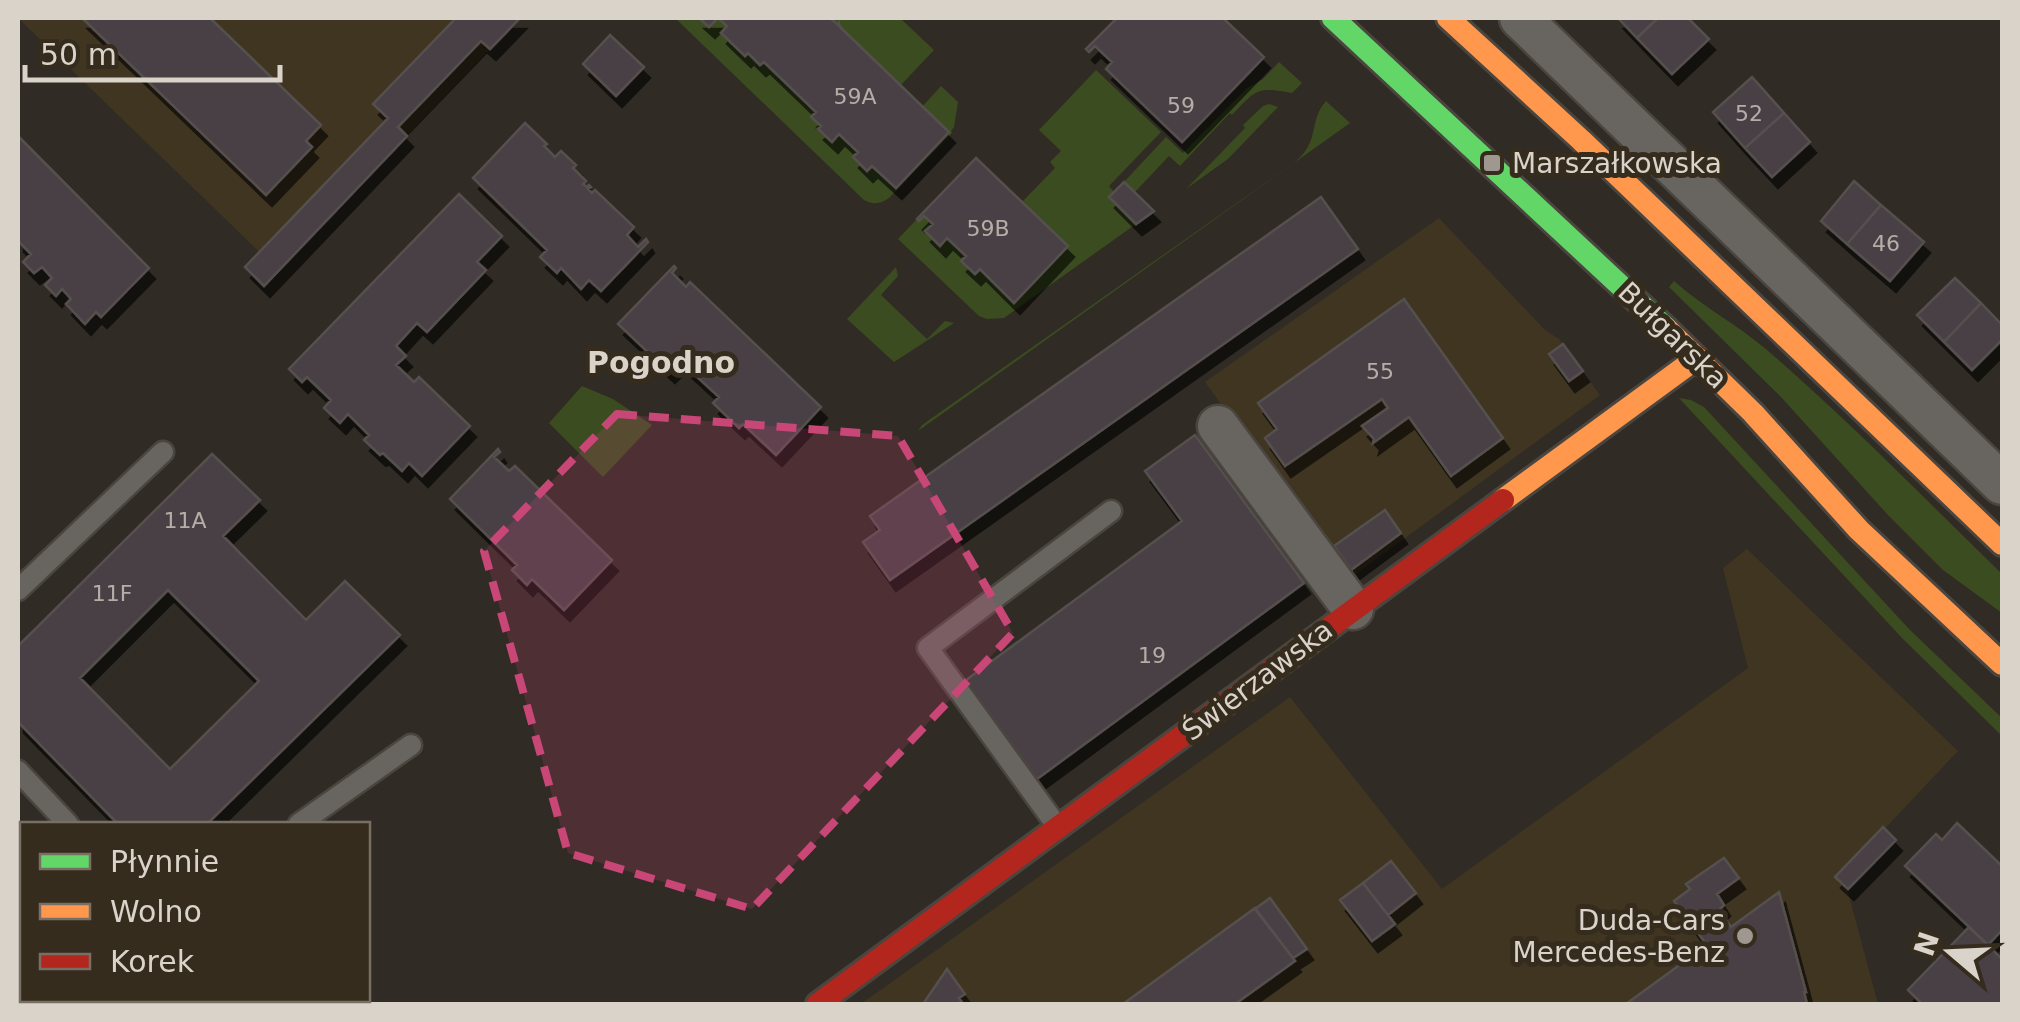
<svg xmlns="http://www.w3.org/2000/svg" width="2020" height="1022" font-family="'DejaVu Sans',sans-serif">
<defs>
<filter id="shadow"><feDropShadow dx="6" dy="11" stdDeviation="0" flood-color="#0009"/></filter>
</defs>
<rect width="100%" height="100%" fill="#302b24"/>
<path fill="#403521" d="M18,18h502l-242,252z
M1439,218l106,112 14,9 41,56 -252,185 -143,-198z
M1747,549l211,202 -115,122 35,131h-1017l429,-307 152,192 306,-221 -25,-100z
M18,898l4,5v97h97l5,4h-106z"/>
<path fill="#3b4d20" d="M675,18h24l10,8 9,-8 9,8 -6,7 23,22 4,-2 12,12 4,-3 52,50 -4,5 9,9 -2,3 13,12 7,-7 19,18 -5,6 14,13 5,-5 23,22 54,-55 -27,-26 19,-21 17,16 -4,25 -3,4 1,2 -63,65c-9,6 -15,7 -25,2z
M830,18h70l34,32 -34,36 -60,-59v-3l-2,1z
M1279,62l23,21 -10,10c-36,-7 -36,-3 -60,22l-2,-2 -50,53 -11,-10 -34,36 -11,-10 42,-45 17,16 63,-64 17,-10z
M1096,70l65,62 -52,54 5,6 -5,6 27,26 -132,94 -17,1 -8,-3 -81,-77 19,-20 7,-3 9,8 -7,8 13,13 8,-7 19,18 -5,5 14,13 5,-5 34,33 8,-100 33,-34 -5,-6 11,-11 -22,-21z
M1326,101l24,22 -432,308 4,-6 373,-263c26,-22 13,-41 31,-61z
M1269,104l9,3 -50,52 -42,30 59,-61 -2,-3 20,-19z
M896,267l2,9 -17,19 46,44 18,-18 9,2 -60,39 -47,-43z
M1674,281c29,26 64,44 93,69 82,71 158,149 235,224v39l-59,-43 -55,-55 -107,-118 -112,-110z
M582,386l31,13 39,26 -49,52 -54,-54z
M1679,398l12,2 13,7 205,222 93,89v18l-100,-98z"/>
<path fill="#4a4044" stroke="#55504e" stroke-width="2.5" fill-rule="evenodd" filter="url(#shadow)" d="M82,18h128l111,107 -15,16 6,6 -46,48z
M456,18h64l-30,31 -9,-8 -83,86 9,9 -143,150 -19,-19 143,-149 -15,-14z
M699,18h131l8,7 1,-2 1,4 109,105 -53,56 -24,-22 -5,5 -14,-14 5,-5 -19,-18 -7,8 -14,-13 3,-3 -10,-9 5,-5 -52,-50 -4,3 -12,-12 -3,3 -24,-23 6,-7 -9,-8 -9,9z
M1117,18h106l41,39 -82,85 -76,-73 6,-7 -17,-16 -6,6 -3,-3z
M1618,18h40l-21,20z
M1658,18h30l21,21 -37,35 -35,-36z
M610,35l34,32 -28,29 -33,-32z
M1752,77l32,36 -39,35 -32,-36z
M1784,113l26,29 -38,35 -27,-29z
M525,123l22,21 -3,2 11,11 6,-6 15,14 -3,3 13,13 -3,3 4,3 2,-2 2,2 -3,2 4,4 3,-3 39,37 -7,8 11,12 8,-8 2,3 -47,49 -12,-11 -8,9 -20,-21 -4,5 -17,-16 7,-7 -74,-72z
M18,136l131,132 -48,49 -5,-5 -11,12 -19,-20 5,-5 -9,-10 -6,7 -11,-11 7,-7 -10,-11 -8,6 -11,-11 8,-8 -13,-13z
M976,158l92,88 -54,57 -34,-34 -5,5 -14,-13 5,-5 -19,-18 -7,8 -15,-15 8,-7 -9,-8 -5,5 -2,-2z
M1854,181l27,24 -34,39 -26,-23z
M1124,182l30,29 -18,13 -27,-27z
M459,194l43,42 -25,26 9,8 -59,62 -10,-9 -21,23 10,10 -10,9 18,17 5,-5 51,49 -48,50 -13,-13 -7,8 -19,-18 -3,2 -16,-15 5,-5 -21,-21 -8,9 -16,-15 7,-8 -24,-23 -5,5 -13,-13z
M1321,197l37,52 -468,331 -27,-38 17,-12 -10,-14z
M1881,205l43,37 -34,39 -43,-37z
M674,266l2,2 -4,5 14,14 4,-5 131,125 -45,48 -33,-31 -4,4 -26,-25 6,-6 -39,-36 -11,11 -51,-48z
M1955,278l26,25 -37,39 -27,-27z
M1404,299l99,139 -52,38 -42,-59 -36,26 1,-4 -12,-13 26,-18 -6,-9 -97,67 -20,-28 12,-9 -19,-26z
M1981,303l21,22v15l-30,30 -28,-28z
M1563,344l20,27 -14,10 -20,-27z
M1195,435l109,148 -267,196 -72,-98 217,-160 -37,-50z
M498,449l2,3 -6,5 15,14 6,-5 97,94 -48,50 -32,-31 -5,6 -15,-15 5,-5 -67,-66z
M212,454l48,46 -37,36 83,84 39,-39 55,54 -193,189h-89l-100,-102v-76zM168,590l91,91 -89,88 -90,-91z
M1385,510l16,23 -50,37 -17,-24z
M1957,823l45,43v64l-14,15 -83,-79 31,-32 6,6z
M1883,827l13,13 -48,49 -13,-12z
M1724,858l15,20 -22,16 7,11 -5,5 12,17 48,-35 27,100h-2l3,12h-181l81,-59 -33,-44 16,-12 -4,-5z
M1391,861l25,32 -28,22 -25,-32z
M1363,883l32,41 -23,17 -32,-41z
M1270,898l37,51 -14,9 -38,-49z
M1255,908l40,53 -60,43h-112z
M1969,927l33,32v45h-80l-14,-14z
M947,969l18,25 -6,4 4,6h-40z"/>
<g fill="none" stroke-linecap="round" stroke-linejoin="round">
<g stroke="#4a463f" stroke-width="25">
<path id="lane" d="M18,590l145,-138
M18,771l50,53
M299,824l112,-79
M1057,826l-129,-178 183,-137"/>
</g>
<g stroke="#4a463f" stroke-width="45">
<path id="street" d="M1520,18l482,466
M1218,426l135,183
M18,855l4,5
M161,1000l5,4"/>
</g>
<g stroke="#4a463f" stroke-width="28">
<path id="fast" d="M1333,18l334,311"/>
</g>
<g stroke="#4a463f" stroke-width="28">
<path id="slow" d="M1448,18l133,122 421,404
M1667,329l86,84 106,117 143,134
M1503,500l194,-142"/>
</g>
<g stroke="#4a463f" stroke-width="28">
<path id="jam" d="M818,1004l685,-504"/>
</g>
<use href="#lane" stroke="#68645f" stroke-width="20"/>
<use href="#street" stroke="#68645f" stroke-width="40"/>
<use href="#fast" stroke="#63d668" stroke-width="22"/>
<use href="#slow" stroke="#ff974d" stroke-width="22"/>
<use href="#jam" stroke="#b3261e" stroke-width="22"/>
</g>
<path fill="#c84777" fill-opacity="0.2" stroke="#c84777" stroke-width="8" stroke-dasharray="20 12" stroke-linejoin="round" d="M617,414l281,22 115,197 -261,276 -184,-56 -84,-302z"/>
<g fill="#9e9890" stroke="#362c1e" stroke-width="4">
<rect x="1482" y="153" width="20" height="20" rx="5"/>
<circle cx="1745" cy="936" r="10"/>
</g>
<g text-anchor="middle" stroke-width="10" stroke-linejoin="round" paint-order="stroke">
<g font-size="22" fill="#b5aea8">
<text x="855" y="104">59A</text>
<text x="1181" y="113">59</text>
<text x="1749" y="121">52</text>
<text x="988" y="236">59B</text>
<text x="1886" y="251">46</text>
<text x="1380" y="379">55</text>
<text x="185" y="528">11A</text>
<text x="112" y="601">11F</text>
<text x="1152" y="663">19</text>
</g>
<g font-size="28" fill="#d9d3ca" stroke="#362c1e" text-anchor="start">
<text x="1512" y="173">Marszałkowska</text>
<text x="1725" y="930" text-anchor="end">Duda-Cars<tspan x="1725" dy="32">Mercedes-Benz</tspan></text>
</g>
<g font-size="28" fill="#d9d3ca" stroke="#362c1e">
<text transform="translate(1673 335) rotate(44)" y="10">Bułgarska</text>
<text transform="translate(1257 680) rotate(-37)" y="10">Świerzawska</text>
</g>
<g font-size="30" font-weight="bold" fill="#d9d3ca" stroke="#362c1e">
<text x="661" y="373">Pogodno</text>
</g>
</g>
<rect width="2020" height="1022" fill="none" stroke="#d9d3ca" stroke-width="40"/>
<rect x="20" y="822" width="350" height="180" fill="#362c1e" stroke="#776f63" stroke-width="2.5"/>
<rect x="40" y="854" width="50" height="15" fill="#63d668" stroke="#776f63" stroke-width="2.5"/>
<text x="110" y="872" font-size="30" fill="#d9d3ca">Płynnie</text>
<rect x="40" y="904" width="50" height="15" fill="#ff974d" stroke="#776f63" stroke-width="2.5"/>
<text x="110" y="922" font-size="30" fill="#d9d3ca">Wolno</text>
<rect x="40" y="954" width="50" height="15" fill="#b3261e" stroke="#776f63" stroke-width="2.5"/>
<text x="110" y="972" font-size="30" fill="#d9d3ca">Korek</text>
<g transform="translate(1950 952) rotate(289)" stroke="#362c1e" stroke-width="8" paint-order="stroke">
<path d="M0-8L18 38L0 25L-18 38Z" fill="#d9d3ca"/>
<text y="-15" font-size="28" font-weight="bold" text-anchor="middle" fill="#d9d3ca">N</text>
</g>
<path d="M25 65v15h255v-15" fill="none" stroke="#d9d3ca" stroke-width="5"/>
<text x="40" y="65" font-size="30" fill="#d9d3ca" stroke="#362c1e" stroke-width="8" paint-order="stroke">50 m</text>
</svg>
